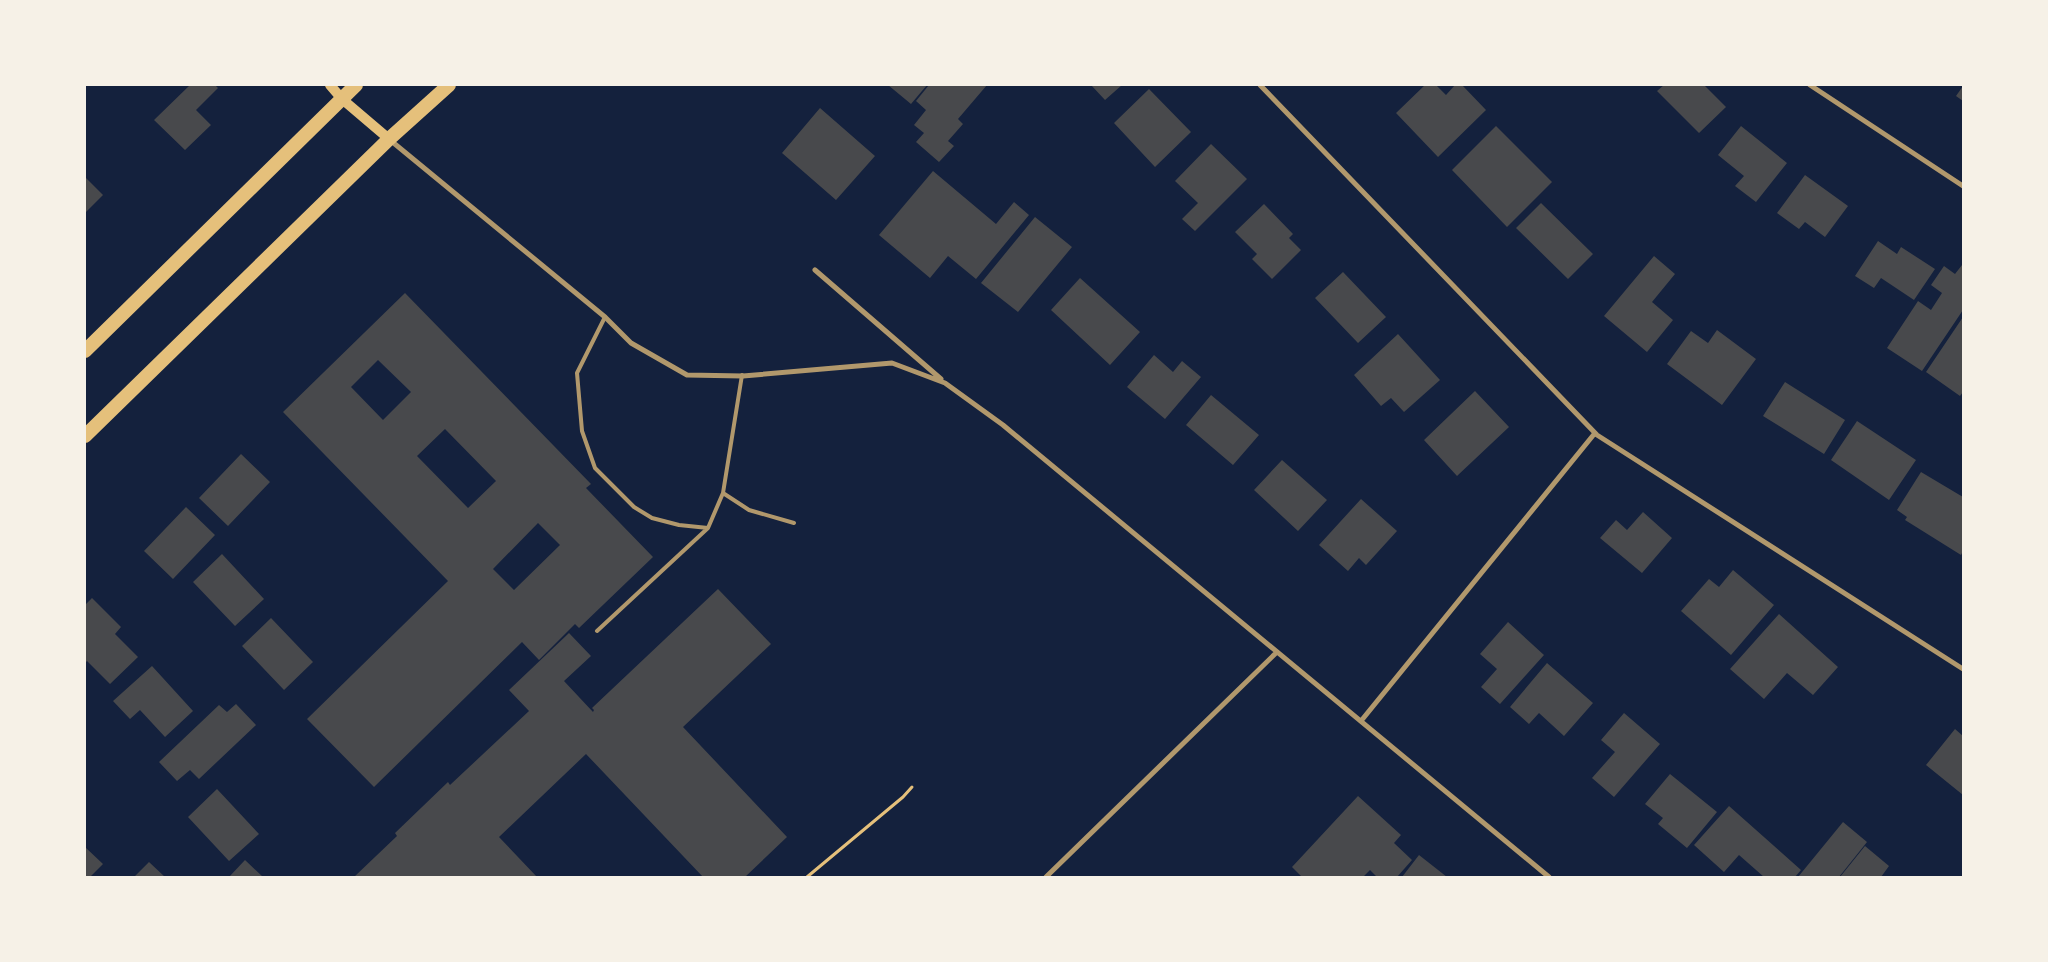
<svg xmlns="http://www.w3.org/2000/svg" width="2048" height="962" font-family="Inter,sans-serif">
<rect width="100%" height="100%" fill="#14213d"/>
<path fill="#48494c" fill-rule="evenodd" d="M190,85h25l3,3 -22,22 15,15 -26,25 -31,-30z
M888,85h39l-16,19z
M929,85h58l-29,34 5,5 -15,17 6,5 -15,16 -23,-20 8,-9 -10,-8 12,-15 -10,-9z
M1091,85h31l-17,15z
M1425,85h11l10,10 9,-10h7l24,25 -48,47 -42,-44z
M1664,85h40l22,22 -27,26 -42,-42z
M1963,86v15l-7,-5z
M1149,89l42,43 -36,35 -41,-44z
M820,108l55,48 -39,44 -54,-47z
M1496,126l56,56 -45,45 -55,-57z
M1741,126l46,37 -31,39 -21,-16 9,-10 -26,-21z
M1211,144l36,35 -52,52 -13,-12 16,-16 -23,-22z
M933,171l63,53 18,-22 15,13 -53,64 -28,-23 -18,22 -51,-43z
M1805,175l43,31 -23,31 -20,-15 -6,7 -22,-16z
M85,177l18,18 -18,18z
M1541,203l52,51 -25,25 -52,-51z
M1264,204l29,30 -4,4 12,12 -29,29 -20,-20 5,-5 -22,-22z
M1035,217l37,30 -54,65 -37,-29z
M1878,241l19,13 4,-7 34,22 -21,31 -33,-22 -7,10 -19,-12z
M1654,256l21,18 -23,28 21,18 -26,32 -43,-36z
M1962,265l1,45 -41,61 -35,-23 31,-47 13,9 11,-17 -11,-8 13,-19 11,8z
M1343,272l43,45 -28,26 -43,-45z
M1080,278l60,54 -30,33 -59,-55z
M405,293l186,191 -5,4 67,69 -74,71 -4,-4 -36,36 -17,-18 -148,145 -67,-68 141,-138 -165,-169zM378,360l33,32 -28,28 -32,-33zM445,429l51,52 -28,27 -51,-52zM538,523l22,22 -46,45 -21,-21z
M1963,317v75l-3,4 -34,-24z
M1717,330l39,29 -34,46 -55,-41 24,-33 17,12z
M1398,334l42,46 -36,32 -13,-14 -10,8 -27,-31z
M1154,355l19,17 9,-11 19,16 -36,42 -38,-32z
M1785,382l60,38 -21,34 -61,-38z
M1475,391l34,36 -52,49 -33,-36z
M1211,395l48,40 -26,30 -47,-40z
M1857,421l59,39 -27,40 -58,-40z
M241,454l29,28 -42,44 -29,-28z
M1282,460l45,40 -29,31 -44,-41z
M1921,472l42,25v54l-2,4 -56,-35 2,-3 -10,-7z
M1361,499l36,32 -31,34 -7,-7 -11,13 -29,-26z
M186,507l29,28 -42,44 -29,-28z
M1643,512l29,26 -30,35 -42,-35 16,-18 11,10z
M222,554l42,45 -29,27 -42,-44z
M1733,570l41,35 -43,50 -50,-44 28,-32 10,8z
M718,589l53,55 -88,83 104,110 -42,40h-42l-117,-123 -87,83 38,40h-183l43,-41 -2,-3 53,-51 2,3 79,-74 -20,-21 60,-57 22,23 -27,25 29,31 1,-2 -2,-2z
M92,598l29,29 -6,7 23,23 -28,27 -23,-23 -2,2v-58z
M1779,614l59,53 -25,28 -26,-22 -23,26 -34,-30z
M271,618l42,44 -29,28 -42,-44z
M1508,622l36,33 -44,49 -19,-17 16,-18 -17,-15z
M1547,663l46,40 -29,33 -25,-23 -10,11 -19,-17z
M152,666l41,45 -28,26 -25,-27 -10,9 -17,-18z
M236,704l20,21 -57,54 -9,-9 -13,11 -18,-19 60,-57 8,7z
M1624,713l36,31 -46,53 -22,-19 23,-26 -14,-12z
M1955,729l8,7v59l-37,-30z
M1670,774l47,38 -30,36 -29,-24 5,-6 -18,-14z
M217,789l42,45 -30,27 -41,-44z
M1358,796l43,39 -7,8 18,17 -15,17h-20l-7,-7 -7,7h-61l-10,-10z
M1729,806l72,64 -6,7h-31l-25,-22 -15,17 -30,-27z
M1843,822l24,20 -28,35h-41z
M1865,846l24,20 -8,11h-41z
M85,847l18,17 -13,13h-5z
M1419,855l28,22h-45z
M245,860l18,17h-34z
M149,862l16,15h-31z"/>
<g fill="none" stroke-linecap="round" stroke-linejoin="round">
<path stroke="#e5c07b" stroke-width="3" d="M807,877l96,-80 9,-10"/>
<path stroke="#b1986c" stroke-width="4" d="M605,317l-28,56 5,58 13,37 39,39 18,11 27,7 29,3
M742,375l-19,118 26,17 45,13
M597,631l111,-103 15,-35"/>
<path stroke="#b1986c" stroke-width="5" d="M1260,85l337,350 366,234
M1810,85l153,101
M390,140l215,177 26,26 56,32 56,1 149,-13 53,20 58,42 546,452
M815,270l126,109
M1361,721l234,-288
M1046,877l231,-225"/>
<path stroke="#e5c07b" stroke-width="10" d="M330,85l12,14 47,40"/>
<path stroke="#e5c07b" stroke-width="14" d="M85,351l271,-266
M85,436l304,-297 60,-54"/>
</g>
<rect width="2048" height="962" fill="none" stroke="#f6f1e7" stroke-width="172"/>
</svg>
